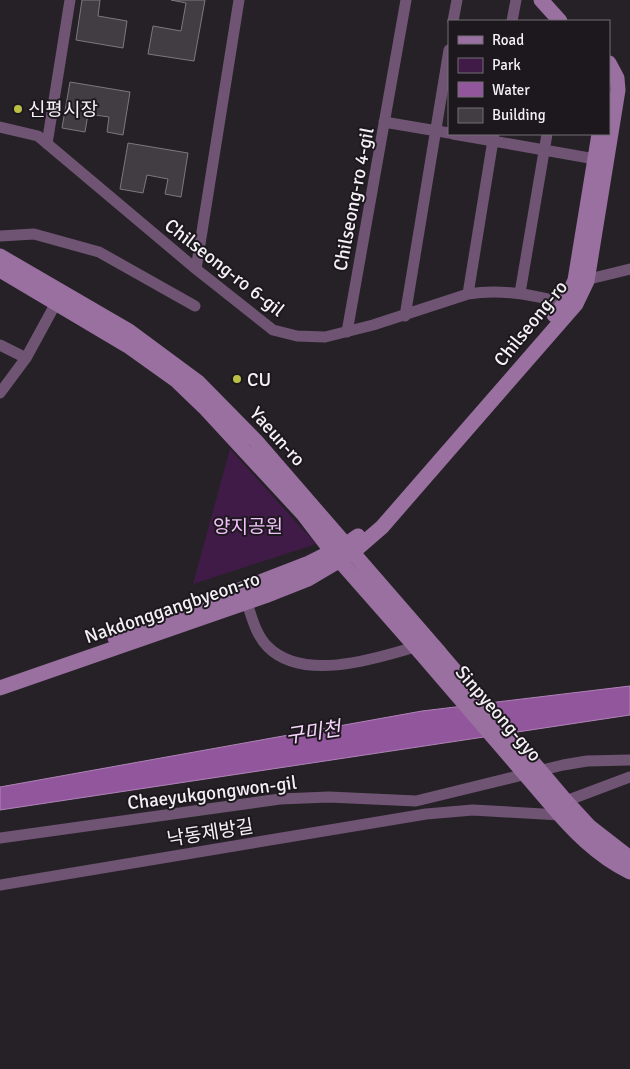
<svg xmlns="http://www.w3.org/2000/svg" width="630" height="1069" font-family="Signika,'Noto Sans KR',sans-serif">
<rect width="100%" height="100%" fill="#262127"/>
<path fill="#401b47" d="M230,449l86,95 -123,40z"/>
<path fill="#92569c" stroke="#af84b7" d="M630,686v29l-630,95v-23l422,-76z"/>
<path fill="#423d43" stroke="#7d777e" d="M82,0h18l-2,16 29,5 -4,27 -47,-8z
M171,0h34l-11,61 -46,-7 5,-28 28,5 5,-28z
M70,82l60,10 -7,43 -16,-3 2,-15 -21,-3 -3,18 -23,-4z
M128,143l60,10 -7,44 -16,-3 3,-15 -21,-4 -4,18 -23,-4z"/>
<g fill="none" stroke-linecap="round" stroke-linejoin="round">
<path stroke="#6f5573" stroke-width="11" d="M453,21l4,-21
M512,21l4,-21
M384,122l65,11
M0,127l38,9 158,133 77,61 24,6 28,1 48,-12 95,-31c36,-6 68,2 103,10
M453,134l142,25
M47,144l23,-144
M0,236l34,-2 65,18 96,54
M196,269l43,-269
M581,281l49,-12
M520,293l27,-159
M468,294l26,-160
M405,316l44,-266
M347,332l59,-332
M0,345l26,13
M0,393l26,-35 30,-55
M247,603c5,15 9,32 21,44 35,35 107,12 147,0
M566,801l64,-24
M0,838l280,-39 49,-2 87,4 147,-36 24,-4 43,-1
M0,885l426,-71 47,-4 87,5"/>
<path stroke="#9970a0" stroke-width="15" d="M541,0l19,21
M0,256l129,75 69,51 58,59 183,211
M0,270l128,76 49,35 27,26 99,107 29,38 88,100
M554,315l10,-11 11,-24 24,-146
M115,638l194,-75 36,-18 13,-9
M0,688l265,-92 43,-17 44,-26 30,-26 194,-223 11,-23 31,-191 -1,-12 -8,-15
M548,801c23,28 49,55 82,71
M566,801l24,26 40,31"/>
<path stroke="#9970a0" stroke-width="15" d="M420,652l128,149
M439,652l127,149"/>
</g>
<g fill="#bbc045" stroke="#1d181e" stroke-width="2">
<circle cx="18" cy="109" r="5"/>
<circle cx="237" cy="379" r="5"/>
</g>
<g text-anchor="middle" stroke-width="4" stroke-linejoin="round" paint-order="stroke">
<g font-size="19" fill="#f4f0f5" stroke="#1d181e" text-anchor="start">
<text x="28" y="116">신평시장</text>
<text x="247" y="386">CU</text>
</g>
<g font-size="19" fill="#f4f0f5" stroke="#1d181e">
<text transform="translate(353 199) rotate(-79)" y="7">Chilseong-ro 4-gil</text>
<text transform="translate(225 267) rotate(38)" y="7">Chilseong-ro 6-gil</text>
<text transform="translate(530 323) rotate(-51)" y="7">Chilseong-ro</text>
<text transform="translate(278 436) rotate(48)" y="7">Yaeun-ro</text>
<text transform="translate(172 607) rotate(-19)" y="7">Nakdonggangbyeon-ro</text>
<text transform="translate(499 713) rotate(49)" y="7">Sinpyeong-gyo</text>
<text transform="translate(212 792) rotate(-7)" y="7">Chaeyukgongwon-gil</text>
<text transform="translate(210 832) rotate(-9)" y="7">낙동제방길</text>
</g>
<g font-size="19" fill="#f0c0f8" stroke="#1d181e">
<text x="248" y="533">양지공원</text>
</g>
<g font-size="20" font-style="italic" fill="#f7d6fc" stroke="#1d181e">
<text transform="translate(313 732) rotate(-9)" y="7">구미천</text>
</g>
</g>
<rect x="448" y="20" width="162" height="115" fill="#1d181e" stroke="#736e74"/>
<rect x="458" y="36" width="25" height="8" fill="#9970a0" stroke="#736e74"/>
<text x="492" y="45" font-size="15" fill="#f4f0f5">Road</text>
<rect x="458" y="58" width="25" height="15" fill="#401b47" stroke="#736e74"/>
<text x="492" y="70" font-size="15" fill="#f4f0f5">Park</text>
<rect x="458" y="82" width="25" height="15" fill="#92569c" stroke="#736e74"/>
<text x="492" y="95" font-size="15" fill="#f4f0f5">Water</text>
<rect x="458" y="108" width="25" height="15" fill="#423d43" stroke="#736e74"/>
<text x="492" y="120" font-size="15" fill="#f4f0f5">Building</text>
</svg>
